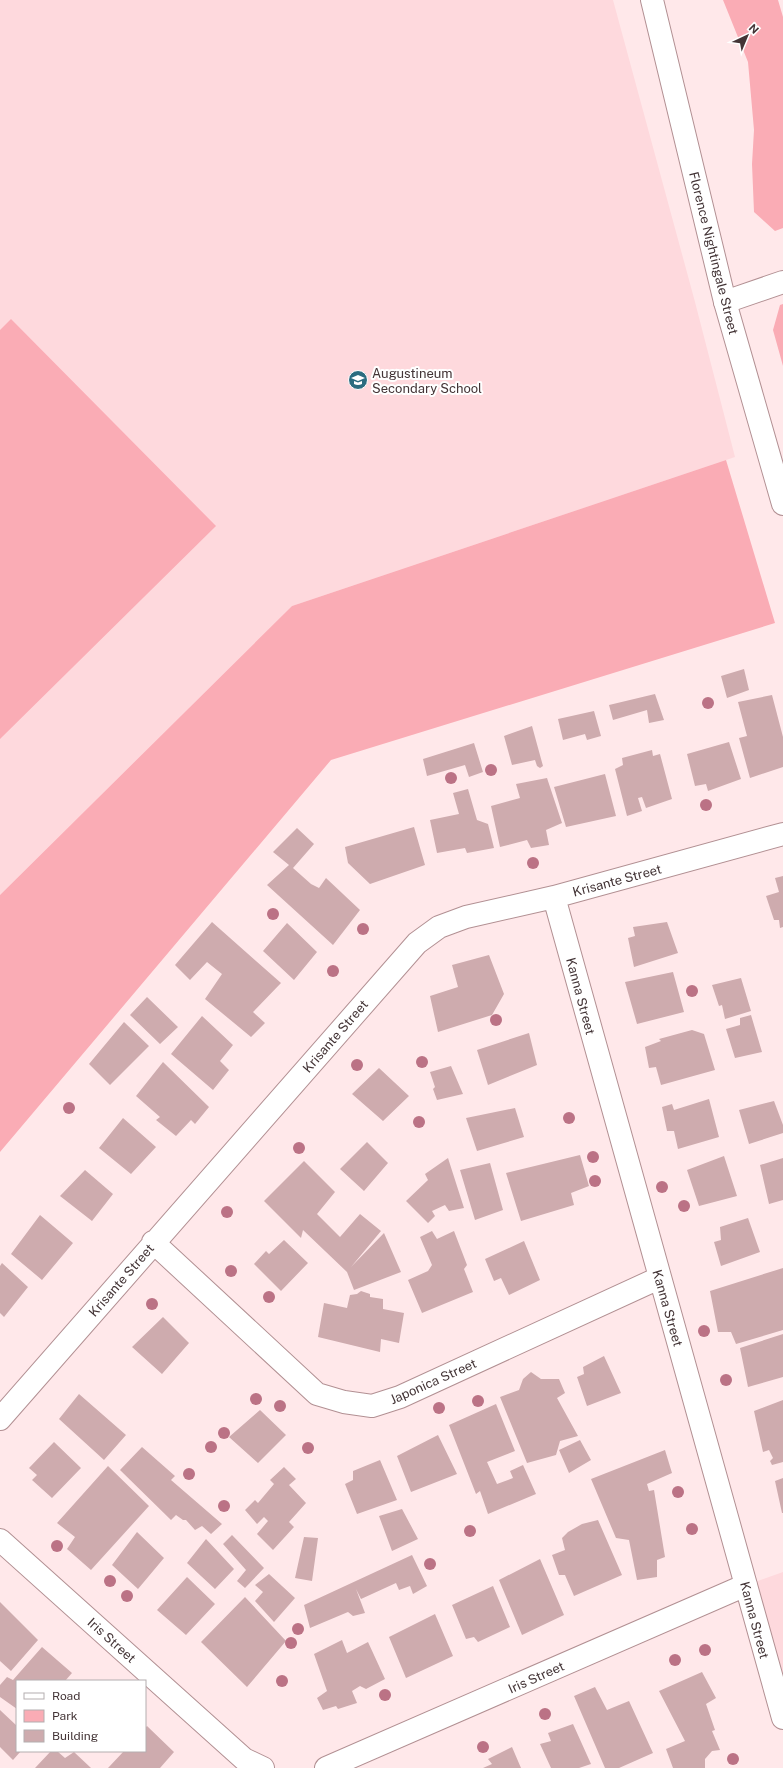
<svg xmlns="http://www.w3.org/2000/svg" width="783" height="1768" font-family="'Public Sans',sans-serif">
<rect width="100%" height="100%" fill="#ffe8ea"/>
<path fill="#fed9dd" d="M0,0h613l82,302 40,155 -443,149 -292,289z
M783,1572v144l-37,-131z"/>
<path fill="#faacb5" d="M723,0h55l5,17v211l-8,3 -21,-19 -2,-48 2,-34 -6,-68z
M783,304v62l-10,-36 7,-25z
M11,319l205,207 -216,213v-409z
M726,460l49,163 -444,137 -331,392v-257l292,-289z"/>
<path fill="#ceabae" d="M744,669l5,21 -22,8 -6,-22z
M655,694l9,26 -15,3 -2,-13 -34,10 -4,-15z
M772,695l11,42v30l-33,11 -11,-40 8,-2 -9,-34z
M594,711l7,25 -14,4 -2,-6 -22,6 -5,-21z
M532,726l11,40 -3,2 -3,-2 -2,-6 -23,5 -8,-29z
M729,742l12,37 -33,12 -2,-7 -11,2 -8,-32z
M474,743l9,29 -14,5 -4,-12 -38,11 -4,-17z
M652,750l1,6 7,-2 12,45 -26,9 -4,-11 -4,1 4,13 -15,5 -12,-47 8,-4 -1,-7z
M605,774l11,42 -50,11 -12,-40z
M547,778l15,45 -16,7 3,15 -18,3 -4,-8 -27,7 -9,-41 29,-8 -4,-14z
M468,789l9,31 11,4 6,24 -27,5 -2,-5 -28,5 -7,-33 29,-6 -6,-21z
M414,827l11,38 -55,19 -22,-21 -3,-16z
M297,828l17,16 -21,24 18,16 8,4 7,-10 34,32 -27,35 -66,-60 22,-20 -16,-13z
M783,876v51l-3,1 -1,-8h-5l-8,-24 13,-4 -4,-14z
M212,922l69,61 -28,29 12,11 -14,14 -46,-38 17,-25 -15,-12 -17,18 -15,-15z
M667,922l11,31 -44,14 -6,-29 7,-2 -2,-9z
M287,923l30,29 -23,28 -31,-29z
M489,955l15,39 -12,21 -54,17 -8,-36 28,-9 -6,-22z
M673,972l11,40 -47,12 -12,-42z
M741,978l10,33 -26,8 -3,-14 -3,1 -7,-21z
M147,997l31,30 -18,17 -30,-29z
M751,1015l11,37 -27,6 -9,-29 14,-4v-7z
M202,1016l31,29 -13,16 9,9 -16,20 -42,-36z
M124,1022l25,24 -39,39 -21,-21z
M692,1030l12,4 11,36 -54,15 -5,-18 -7,1 -4,-21 16,-6 -2,-2z
M529,1033l8,32 -49,20 -11,-35z
M163,1062l46,45 -14,17 -4,-4 -15,16 -20,-16 4,-3 -24,-21z
M451,1066l12,28 -26,6 -4,-11 2,-2 -5,-15z
M379,1068l30,28 -26,25 -31,-27z
M709,1099l10,38 -41,12 -4,-18h-7l-5,-24 10,-3 2,6z
M774,1101l9,24v8l-34,11 -10,-34z
M515,1108l9,29 -47,14 -11,-33z
M123,1118l33,29 -25,27 -32,-26z
M367,1142l21,21 -24,28 -24,-22z
M580,1155l9,31 -18,7 3,12 -53,16 -15,-48z
M724,1156l13,40 -38,10 -12,-36z
M448,1158l16,50 -15,3 -4,-6 -13,6 3,5 -7,7 -22,-22 22,-21 -3,-6z
M783,1158v42l-14,4 -9,-39z
M304,1161l31,31 -18,22 23,23 20,-23 21,17 -30,36 33,-34 17,39 -47,18 -7,-18 -44,-42 -2,8 -37,-37z
M490,1163l13,47 -28,10 -15,-50z
M85,1170l28,24 -21,27 -32,-25z
M40,1215l33,28 -31,37 -31,-26z
M748,1218l12,34 -39,14 -7,-24 7,-2 -1,-13z
M432,1231l5,8 17,-8 13,34 -3,4 9,23 -51,21 -14,-33 20,-9 4,-6 -12,-28z
M284,1240l24,23 -27,28 -27,-27 12,-13 3,3z
M524,1241l16,39 -31,15 -8,-17 -7,3 -9,-22z
M2,1263l26,24 -24,30 -4,-4v-47z
M783,1268v62l-47,14 -5,-12h-13l-8,-41z
M361,1291l9,3v3l13,2v10l21,4 -5,30 -18,-4 -1,13 -62,-15 6,-34 23,5 3,-13 7,-1z
M163,1317l26,26 -27,31 -30,-27z
M783,1334v43l-35,10 -8,-39z
M604,1356l17,37 -34,13 -10,-29 7,-3 -1,-7z
M531,1372l10,7h18l6,14 -8,5 21,38 -18,5 -4,14 -29,8 -27,-66 19,-7 4,-11z
M79,1394l47,41 -22,25 -45,-41z
M783,1400v62l-11,3 -2,-4 3,-3 -4,-8 -6,2 -9,-41z
M496,1404l19,47 -28,11 10,22 16,-6 -3,-7 13,-6 13,29 -48,20 -8,-23 -4,3 -27,-69z
M260,1410l26,25 -28,28 -29,-26z
M438,1435l19,39 -46,18 -14,-36z
M580,1440l11,20 -22,13 -10,-23z
M54,1442l27,26 -29,30 -20,-18 5,-5 -8,-7z
M142,1447l33,29 -4,4 51,44 -11,10 -9,-8 -7,4 -9,-10h-3l-7,-5 -5,5 -51,-50z
M665,1450l7,23 -25,11 2,7 5,-1 11,67 -8,3v17l-20,3 -8,-40 -13,-2 -25,-59z
M380,1460l17,40 -40,14 -12,-30 8,-4v-9z
M108,1466l41,40 -58,64 -24,-21 8,-12 -18,-14z
M284,1467l12,12 -7,6 17,18 -17,19 5,5 -21,23 -16,-16 11,-13 -4,-4 -7,7 -12,-14 10,-10 3,3 16,-19 -4,-4z
M783,1478v35h-1l-7,-32z
M402,1509l16,30 -26,12 -13,-35z
M598,1520l24,55 -48,21 -9,-21h-6l-7,-20 13,-5 -3,-12 6,-6 14,-8z
M137,1532l27,26 -26,31 -26,-24z
M232,1535l32,33 -19,20 -8,-7 9,-11 -23,-26z
M304,1537l14,1 -6,43 -17,-3z
M206,1539l28,30 -19,20 -28,-26z
M412,1555l15,31 -14,8 -3,-8 -11,4 -3,-7 -35,16 -5,-10 9,24 -12,3 -5,-4 -38,16 -6,-23z
M540,1559l24,56 -42,20 -23,-55z
M269,1574l26,24 -21,24 -19,-21 8,-9 -8,-7z
M187,1577l28,27 -29,31 -29,-25z
M493,1586l17,41 -32,15 -4,-5 -8,2 -14,-34z
M245,1597l41,44 -39,46 -46,-45z
M0,1602l38,38 -27,31 -11,-10z
M435,1614l18,42 -47,22 -17,-41z
M342,1640l5,13 21,-11 17,37 -19,10 -6,-3 -8,5 5,12 -19,6 -2,-3 -13,4 -6,-12 10,-7 -13,-37z
M42,1647l30,26 -7,8h-48v28l-17,-12v-12l7,-8 6,3z
M702,1672l14,26 -10,6 9,26 -3,1 8,19 -8,1 -7,8v9h-32l-7,-19 19,-8 -26,-50z
M595,1687l12,23 22,-9 24,52 -34,15h-14l-31,-72z
M0,1710l17,16v25h4l-8,9 -13,-13z
M573,1724l18,40 -12,4h-28l-11,-24 11,-3 -3,-8z
M147,1726l27,26 -14,16h-52l16,-17h21v-23z
M512,1747l9,21h-38l9,-4 -4,-5z
M51,1751h6l8,7 9,-6 17,16h-56z"/>
<g fill="none" stroke-linecap="round" stroke-linejoin="round">
<g stroke="#b29093" stroke-width="24">
<path id="street" d="M725,302l58,-20
M554,897l229,821
M153,1242l164,152 27,8 28,4 28,-9 259,-119
M0,1419l417,-476 22,-16 27,-10 88,-20 229,-63
M0,1540l244,219 19,9
M326,1768l420,-183"/>
</g>
<g stroke="#b29093" stroke-width="24">
<path id="secondary" d="M652,0l73,302 58,202"/>
</g>
<use href="#street" stroke="#fff" stroke-width="22"/>
<use href="#secondary" stroke="#fff" stroke-width="22"/>
</g>
<g fill="#bb7285">
<circle cx="708" cy="703" r="6"/>
<circle cx="491" cy="770" r="6"/>
<circle cx="451" cy="778" r="6"/>
<circle cx="706" cy="805" r="6"/>
<circle cx="533" cy="863" r="6"/>
<circle cx="273" cy="914" r="6"/>
<circle cx="363" cy="929" r="6"/>
<circle cx="333" cy="971" r="6"/>
<circle cx="692" cy="991" r="6"/>
<circle cx="496" cy="1020" r="6"/>
<circle cx="422" cy="1062" r="6"/>
<circle cx="357" cy="1065" r="6"/>
<circle cx="69" cy="1108" r="6"/>
<circle cx="569" cy="1118" r="6"/>
<circle cx="419" cy="1122" r="6"/>
<circle cx="299" cy="1148" r="6"/>
<circle cx="593" cy="1157" r="6"/>
<circle cx="595" cy="1181" r="6"/>
<circle cx="662" cy="1187" r="6"/>
<circle cx="684" cy="1206" r="6"/>
<circle cx="227" cy="1212" r="6"/>
<circle cx="231" cy="1271" r="6"/>
<circle cx="269" cy="1297" r="6"/>
<circle cx="152" cy="1304" r="6"/>
<circle cx="704" cy="1331" r="6"/>
<circle cx="726" cy="1380" r="6"/>
<circle cx="256" cy="1399" r="6"/>
<circle cx="478" cy="1401" r="6"/>
<circle cx="280" cy="1406" r="6"/>
<circle cx="439" cy="1408" r="6"/>
<circle cx="224" cy="1433" r="6"/>
<circle cx="211" cy="1447" r="6"/>
<circle cx="308" cy="1448" r="6"/>
<circle cx="189" cy="1474" r="6"/>
<circle cx="678" cy="1492" r="6"/>
<circle cx="224" cy="1506" r="6"/>
<circle cx="692" cy="1529" r="6"/>
<circle cx="470" cy="1531" r="6"/>
<circle cx="57" cy="1546" r="6"/>
<circle cx="430" cy="1564" r="6"/>
<circle cx="110" cy="1581" r="6"/>
<circle cx="127" cy="1596" r="6"/>
<circle cx="298" cy="1629" r="6"/>
<circle cx="291" cy="1643" r="6"/>
<circle cx="705" cy="1650" r="6"/>
<circle cx="675" cy="1660" r="6"/>
<circle cx="282" cy="1681" r="6"/>
<circle cx="385" cy="1695" r="6"/>
<circle cx="545" cy="1714" r="6"/>
<circle cx="483" cy="1747" r="6"/>
<circle cx="733" cy="1759" r="6"/>
</g>
<defs>
<g id="school-disc" transform="scale(1)"><circle r="9.5" fill="#2b6c80" stroke="#fff"/><path d="M0-5L7-2L0 1L-7-2ZM-4 1L0 2.5L4 1V4Q0 6-4 4Z" fill="#fff"/></g>
</defs>
<g fill-rule="evenodd">
<use href="#school-disc" x="358" y="380"/>
</g>
<g text-anchor="middle" stroke-width="4" stroke-linejoin="round" paint-order="stroke">
<g font-size="13" fill="#433436" stroke="#fff">
<text transform="translate(714 253) rotate(76)" y="5">Florence Nightingale Street</text>
<text transform="translate(617 880) rotate(-15)" y="5">Krisante Street</text>
<text transform="translate(581 996) rotate(75)" y="5">Kanna Street</text>
<text transform="translate(335 1036) rotate(-49)" y="5">Krisante Street</text>
<text transform="translate(121 1280) rotate(-49)" y="5">Krisante Street</text>
<text transform="translate(668 1308) rotate(74)" y="5">Kanna Street</text>
<text transform="translate(433 1381) rotate(-24)" y="5">Japonica Street</text>
<text transform="translate(755 1620) rotate(75)" y="5">Kanna Street</text>
<text transform="translate(112 1640) rotate(42)" y="5">Iris Street</text>
<text transform="translate(536 1677) rotate(-24)" y="5">Iris Street</text>
</g>
<g font-size="13" fill="#433436" stroke="#fff" text-anchor="start">
<text x="372" y="378">Augustineum<tspan x="372" dy="15">Secondary School</tspan></text>
</g>
</g>
<rect x="16" y="1680" width="130" height="72" fill="#ffffff" stroke="#b4aeaf"/>
<rect x="24" y="1693" width="20" height="6" fill="#ffffff" stroke="#b4aeaf"/>
<text x="52" y="1700" font-size="12" fill="#433436">Road</text>
<rect x="24" y="1710" width="20" height="12" fill="#faacb5" stroke="#b4aeaf"/>
<text x="52" y="1720" font-size="12" fill="#433436">Park</text>
<rect x="24" y="1730" width="20" height="12" fill="#ceabae" stroke="#b4aeaf"/>
<text x="52" y="1740" font-size="12" fill="#433436">Building</text>
<g transform="translate(747 36) rotate(44)" stroke="#ffffff" stroke-width="3" paint-order="stroke">
<path d="M0-3L7 15L0 10L-7 15Z" fill="#433436"/>
<text y="-6" font-size="11" font-weight="bold" text-anchor="middle" fill="#433436">N</text>
</g>
</svg>
